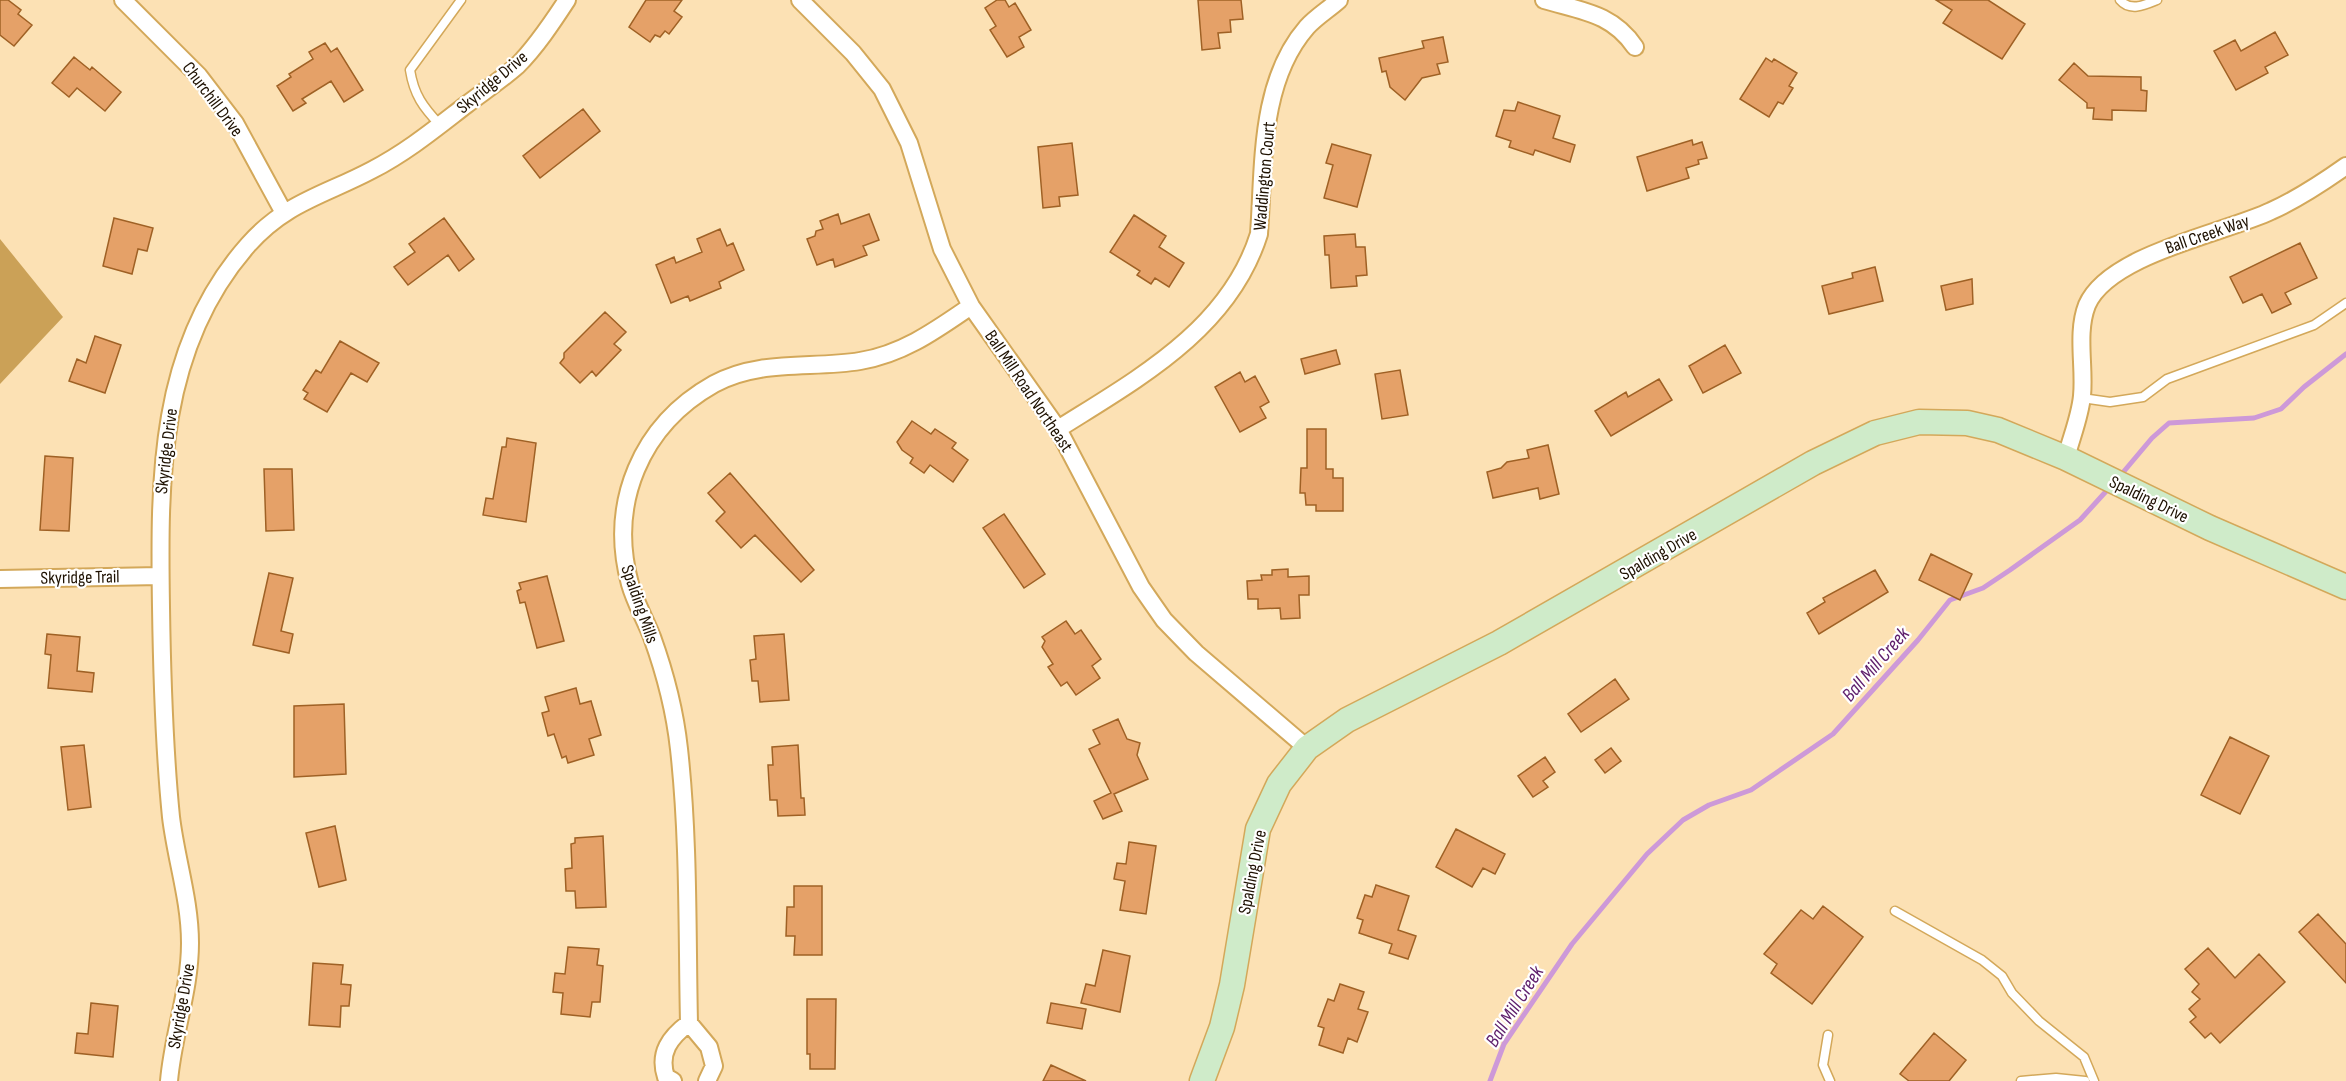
<svg xmlns="http://www.w3.org/2000/svg" width="2346" height="1081" font-family="'Sofia Sans Condensed',sans-serif">
<rect width="100%" height="100%" fill="#fce1b4"/>
<path fill="#cba157" d="M0,239l63,78 -63,67z"/>
<g fill="none" stroke-linecap="round" stroke-linejoin="round">
<path stroke="#cd99d8" stroke-width="5" d="M2120,476l32,-38 17,-15 85,-5 27,-9 23,-22 42,-33
M1490,1081l14,-37 68,-100 75,-90 36,-34 26,-15 42,-15 82,-56 85,-94 32,-40 33,-12 27,-18 70,-50 30,-33"/>
</g>
<path fill="#e5a168" stroke="#9f6125" stroke-width="1.5" d="M0,0h8l13,10 -3,4 14,11 -18,21 -14,-11z
M646,0h36l-8,11 8,6 -13,17 -4,-3 -5,6 -5,-2 -5,7 -21,-15z
M997,0h8l4,7 6,-4 16,27 -12,7 5,10 -17,10 -17,-27 6,-4 -11,-18z
M1198,0h43l2,19 -13,1 1,12 -13,1 2,15 -18,2z
M1936,0h52l37,24 -23,35 -59,-36 9,-13z
M2275,32l13,23 -23,12 3,6 -32,17 -22,-39 21,-11 6,11z
M1443,37l5,25 -11,2 3,10 -18,4 -17,22 -15,-13 -4,-16 -4,1 -3,-14 45,-10 -2,-7z
M325,43l6,9 6,-4 26,42 -19,12 -13,-21 -29,18 4,4 -13,8 -16,-25 14,-9 -2,-3 24,-15 -4,-7z
M74,57l16,13 2,-3 29,25 -16,19 -28,-23 -8,9 -17,-14z
M1766,58l6,4 2,-3 23,14 -8,13 4,2 -10,16 -5,-2 -9,15 -29,-18z
M2074,63l14,13 53,1v13l6,1 -1,20 -34,-1v10l-19,-1 1,-11h-7v-5l-28,-23z
M1518,102l42,14 -7,22 22,7 -5,17 -35,-12 -2,5 -24,-8 2,-6 -15,-5 8,-26 11,1z
M583,109l17,22 -60,47 -17,-22z
M1692,140l1,5 9,-3 5,16 -9,2 1,4 -13,4 3,10 -42,13 -10,-34z
M1072,143l6,52 -19,2 1,9 -17,2 -5,-61z
M1332,144l39,11 -14,52 -33,-9 9,-33 -7,-2z
M838,214l3,10 28,-10 10,26 -16,6 4,9 -32,12 -2,-8 -16,6 -10,-26 8,-3 1,-5 7,-2 -3,-8z
M1134,215l32,21 -7,11 25,16 -15,24 -14,-9 -4,6 -14,-9 3,-4 -30,-19z
M114,218l39,10 -6,23 -9,-2 -6,25 -29,-8z
M444,218l30,41 -15,12 -11,-16 -40,30 -14,-18 21,-15 -6,-8z
M720,229l7,17 6,-3 11,27 -25,12 2,6 -31,13 -2,-5 -17,7 -15,-38 18,-8 2,6 26,-11 -5,-13z
M1355,234l1,13h9l2,28 -11,1 1,10 -26,2 -2,-33h-4l-1,-19z
M2300,243l17,35 -32,15 6,11 -19,9 -10,-19 -19,9 -13,-26z
M1875,267l8,34 -54,13 -7,-28 31,-8 -1,-5z
M1972,279l1,25 -27,6 -5,-24z
M605,312l21,20 -12,12 7,6 -25,26 -4,-5 -12,12 -20,-20 4,-5v-5z
M95,336l26,9 -16,48 -36,-12 8,-22 9,4z
M340,341l39,22 -12,19 -16,-9 -24,39 -23,-13 4,-6 -5,-3 13,-20 5,3z
M1725,345l16,28 -38,20 -14,-27z
M1336,350l4,14 -35,10 -4,-15z
M1400,370l8,45 -26,4 -7,-45z
M1240,372l5,10 10,-6 14,26 -9,5 6,11 -26,14 -25,-45z
M1659,379l13,21 -61,36 -16,-25 31,-19 2,5z
M912,421l19,13 4,-5 21,14 -4,5 16,12 -15,22 -23,-17 -6,8 -14,-10 3,-5 -11,-8 -5,-8z
M1307,429h19v40h7v9h10v33h-27v-6h-10l-1,-12h-5l1,-25h6z
M507,438l29,5 -10,79 -43,-7 3,-17 7,1 9,-52h4z
M1548,445l11,49 -19,5 -2,-11 -45,10 -6,-26 14,-4 6,-6 22,-4 -2,-8z
M45,456l28,2 -4,73 -29,-1z
M264,469h28l2,61 -28,1z
M730,473l84,97 -13,12 -46,-47 -14,13 -25,-27 9,-9 -17,-19z
M1004,514l41,60 -21,14 -41,-60z
M1931,554l41,20 -12,26 -41,-20z
M1288,569v8l21,-1v19h-10l1,23 -19,1 -1,-11 -22,1v-10h-10l-1,-18 15,-1 -1,-5h11v-5z
M1875,570l13,22 -69,42 -12,-21 18,-11 -2,-4z
M269,573l24,5 -12,53 12,3 -4,19 -36,-8z
M547,576l17,65 -27,7 -12,-46 -5,1 -3,-12 4,-2 -2,-6z
M1066,621l9,13 6,-4 20,29 -9,7 8,12 -24,17 -9,-13 -6,4 -13,-19 5,-3 -11,-17 3,-6 -3,-4z
M47,634l33,3 -3,34 17,2 -2,19 -44,-4 3,-33 -6,-1z
M784,634l5,66 -29,2 -2,-21h-6l-2,-21 6,-1 -2,-23z
M1615,679l14,20 -48,33 -13,-18z
M576,688l4,16 11,-3 10,34 -12,4 5,16 -26,8 -2,-7 -4,2 -8,-24 -6,2 -6,-23 7,-2 -4,-14z
M344,704l2,70 -52,3v-71z
M1118,719l9,20 13,4 -3,12 11,24 -34,15 8,17 -19,8 -9,-18 17,-8 -22,-44 11,-5 -7,-14z
M2230,737l39,19 -29,58 -39,-19z
M84,745l7,62 -23,3 -7,-63z
M798,745l3,53h3l1,17 -27,1 -1,-16h-7l-2,-35h5l-1,-18z
M1611,748l10,13 -16,12 -10,-13z
M1545,757l10,15 -12,9 5,6 -15,10 -15,-21z
M335,826l11,54 -27,7 -13,-54z
M1456,829l49,25 -10,20 -12,-6 -11,19 -36,-20z
M603,836l3,71 -30,1 -1,-17h-9l-1,-22 7,-1 -1,-24 4,-1v-5z
M1129,842l27,4 -10,68 -26,-4 5,-29 -11,-2 3,-16 9,1z
M1376,885l33,11 -11,34 18,6 -8,23 -19,-6 3,-9 -33,-11 4,-13 -6,-2 8,-23 7,2z
M794,886h28v69h-28l1,-19h-9l1,-29h7z
M1823,906l40,31 -51,67 -41,-31 6,-9 -13,-10 37,-44 12,9z
M2318,914l28,30v39l-47,-51z
M568,947l31,2 -2,16 6,1 -3,36h-8l-2,15 -29,-3 2,-21 -10,-1 2,-19 10,1z
M2208,948l27,30 24,-24 26,28 -65,61 -9,-10 -6,5 -15,-16 6,-5 -7,-8 11,-10 -8,-7 7,-8 -14,-15z
M1103,950l27,6 -10,56 -39,-9 5,-19 9,2z
M313,963l30,2 -2,19 10,1 -2,21h-8l-1,21 -31,-2z
M1340,984l24,8 -6,17 10,3 -11,30 -9,-4 -5,15 -24,-8 5,-17 -6,-2 10,-27 6,2z
M807,999h29l-1,70h-25v-15h-3z
M91,1003l27,3 -5,51 -38,-4 2,-20 11,1z
M1051,1003l35,6 -4,20 -35,-6z
M1934,1033l32,27 -17,21h-40l-9,-7z
M1051,1065l35,16h-43z"/>
<g fill="none" stroke-linecap="round" stroke-linejoin="round">
<g stroke="#d3a85a" stroke-width="11">
<path id="lane" d="M2120,0c10,12 25,5 37,0
M440,125c-17,-18 -26,-30 -30,-55l51,-70
M2082,398l28,4 33,-5 24,-18 147,-54 32,-22
M1895,911l87,49 20,16 10,17 27,28 45,36 10,24
M1828,1035l-5,30 7,16
M2021,1081l35,-3 29,3"/>
</g>
<g stroke="#d3a85a" stroke-width="20">
<path id="street" d="M123,0l76,76 36,47 49,90
M800,0l53,53 29,36 27,54 33,106 29,57 87,123 83,158 23,33 32,33 111,95
M1544,0c37,11 68,13 91,47
M1058,429c79,-50 171,-99 201,-195 5,-69 0,-152 48,-207 9,-10 22,-18 32,-27
M2066,458c5,-20 14,-41 16,-62 3,-29 -6,-63 5,-91 22,-51 138,-72 184,-94 27,-12 51,-28 75,-45
M0,579l160,-3
M169,1081c4,-47 21,-91 21,-138 0,-43 -14,-84 -19,-126 -7,-70 -9,-140 -10,-210 -2,-128 -3,-260 87,-362 38,-43 77,-50 124,-75 35,-18 64,-42 94,-65 17,-13 35,-25 51,-39 19,-19 35,-43 50,-66
M673,1081l-7,-4c-8,-24 4,-40 23,-54
M707,1081l7,-15 -5,-19 -20,-24c-2,-91 0,-184 -10,-274 -4,-37 -14,-76 -27,-112 -7,-18 -17,-35 -22,-53 -22,-81 11,-159 84,-200 45,-25 98,-15 146,-23 43,-7 76,-31 111,-55"/>
</g>
<g stroke="#d3a85a" stroke-width="27">
<path id="secondary" d="M1202,1081l20,-54 10,-42 26,-156 21,-45 28,-36 40,-28 152,-77 314,-180 62,-30 44,-11 48,1 31,7 68,28 144,70 136,59"/>
</g>
<use href="#lane" stroke="#fff" stroke-width="8"/>
<use href="#street" stroke="#fff" stroke-width="16"/>
<use href="#secondary" stroke="#cfebc9" stroke-width="24"/>
</g>
<g text-anchor="middle" stroke-width="4.5" stroke-linejoin="round" paint-order="stroke">
<g font-size="18" fill="#1d1000" stroke="#fff">
<text transform="translate(492 82) rotate(-40)" y="6">Skyridge Drive</text>
<text transform="translate(213 99) rotate(53)" y="6">Churchill Drive</text>
<text transform="translate(1264 176) rotate(-85)" y="6">Waddington Court</text>
<text transform="translate(2207 234) rotate(-19)" y="6">Ball Creek Way</text>
<text transform="translate(1029 391) rotate(56)" y="6">Ball Mill Road Northeast</text>
<text transform="translate(166 451) rotate(-83)" y="6">Skyridge Drive</text>
<text transform="translate(2149 499) rotate(26)" y="6">Spalding Drive</text>
<text transform="translate(1658 554) rotate(-30)" y="6">Spalding Drive</text>
<text transform="translate(80 577) rotate(-1)" y="6">Skyridge Trail</text>
<text transform="translate(640 604) rotate(71)" y="6">Spalding Mills</text>
<text transform="translate(1252 872) rotate(-79)" y="6">Spalding Drive</text>
<text transform="translate(181 1006) rotate(-80)" y="6">Skyridge Drive</text>
</g>
<g font-size="20" font-style="italic" fill="#60216d" stroke="#fff">
<text transform="translate(1875 664) rotate(-49)" y="7">Ball Mill Creek</text>
<text transform="translate(1514 1006) rotate(-58)" y="7">Ball Mill Creek</text>
</g>
</g>
</svg>
